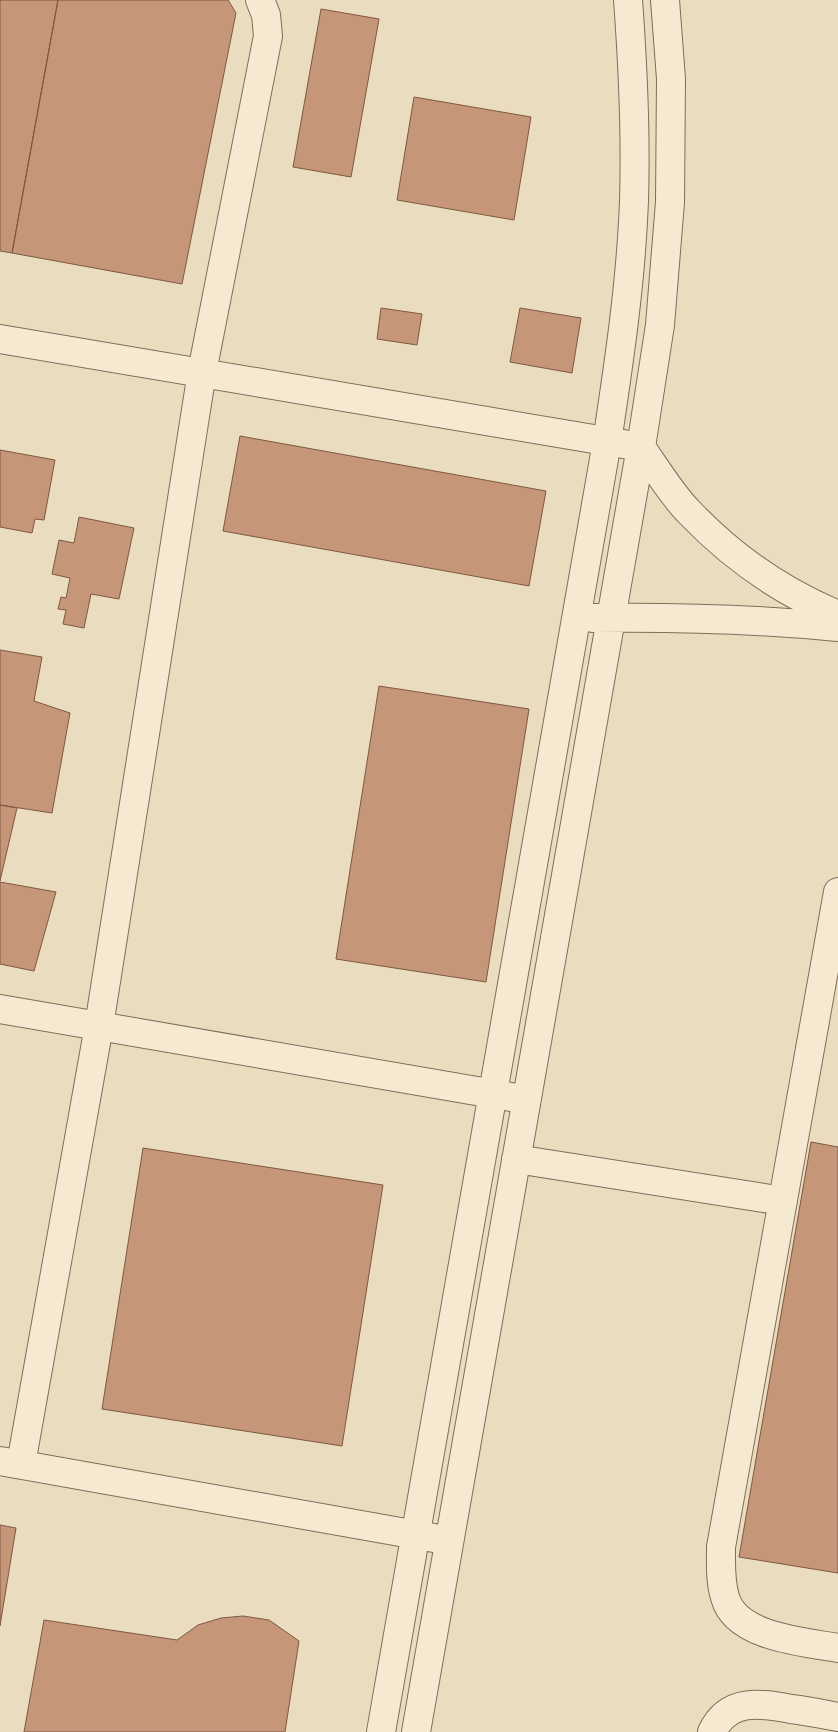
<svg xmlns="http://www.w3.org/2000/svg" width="838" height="1732" font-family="Bitter,serif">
<rect width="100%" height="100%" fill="#eadcbf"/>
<path fill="#c59678" stroke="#7e5841" d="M0,0h58l-46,253 -12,-2z
M58,0h170l8,13 -54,271 -170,-31z
M321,9l58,10 -28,158 -58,-10z
M414,97l117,20 -17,103 -117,-20z
M381,308l41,6 -5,31 -40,-6z
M520,308l61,10 -9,55 -62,-11z
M240,436l306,55 -17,95 -306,-55z
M0,450l55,10 -11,60 -9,-1 -3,14 -32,-6z
M79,517l55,11 -15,71 -28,-5 -7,34 -21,-4 3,-14 -8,-1 3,-12 5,1 4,-20 -18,-4 7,-34 15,3z
M0,650l42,7 -8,44 36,12 -18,100 -52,-8z
M379,686l150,23 -43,273 -150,-23z
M0,805l17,3 -17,73z
M0,882l56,10 -22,79 -34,-7z
M811,1142l27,5v426l-99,-16z
M143,1148l240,37 -41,261 -240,-37z
M0,1525l16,3 -16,98z
M243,1616l26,4 30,21 -14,91h-261l20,-112 133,20 21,-15 23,-7z"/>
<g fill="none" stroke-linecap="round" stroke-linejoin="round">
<g stroke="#816d59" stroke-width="30">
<path id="minor" d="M0,339l641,108c14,20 31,48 48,65 42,44 93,80 149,103
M593,618c82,-1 163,1 245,9
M838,892l-117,655c0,17 -1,34 4,50 10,40 79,45 113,51
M0,1009l511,88
M516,1159l267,42
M0,1461l434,77
M21,1464l78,-438 103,-654 66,-336 -2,-21 -6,-15
M381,1732l226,-1290c12,-80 24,-160 27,-241 2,-67 -1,-134 -6,-201
M416,1732l225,-1285 19,-122 10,-123 1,-123 -6,-79
M712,1732c16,-34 48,-29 79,-23 16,2 31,5 47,8"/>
</g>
<use href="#minor" stroke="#f5ead1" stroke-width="28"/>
</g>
</svg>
